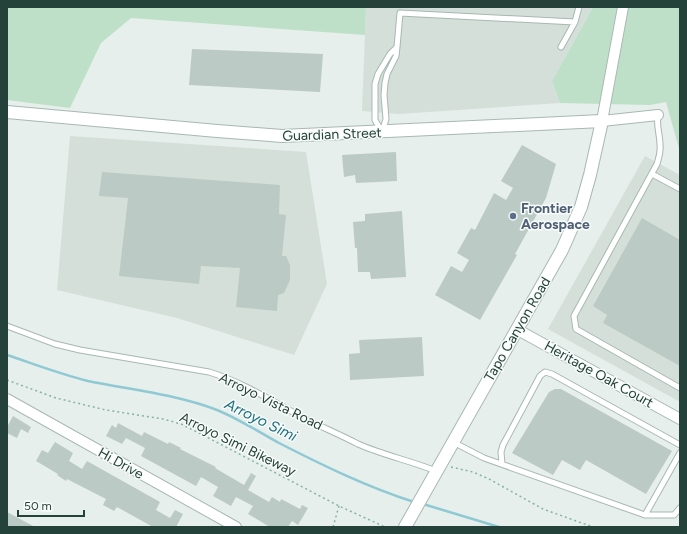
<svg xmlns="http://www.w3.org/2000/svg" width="687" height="534" font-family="Figtree,sans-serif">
<rect width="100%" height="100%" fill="#e6efeb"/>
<path fill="#d4dfda" d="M366,7h227l-41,74 8,22 -161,11 -37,-3z
M70,136l236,16 21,132 -33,71 -117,-37 -120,-28z
M645,156l35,19v227l-132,-73z"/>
<path fill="#bfe0c8" d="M7,7h359l-1,28 -234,-17 -30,25 -31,65 -63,-8z
M593,7h87v145l-14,-50 -16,3 -90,-2 -8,-22z"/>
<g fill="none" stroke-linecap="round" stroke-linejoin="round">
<path stroke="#8ec9d4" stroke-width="2.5" d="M7,355c27,9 53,19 81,26 43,9 87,13 129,29 20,8 42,22 62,33 43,22 88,44 135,59
M423,504l76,23"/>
</g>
<path fill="#bbcac4" d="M192,49l131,5 -3,38 -131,-7z
M522,145l34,19 -10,34 -31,56 2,1 -37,65 -45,-25 16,-29 11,6 7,-12 -12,-7 14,-25 4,2 19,-37 12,7 7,-12 -12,-7z
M396,152l1,29 -41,2 -1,-8 -11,2 -2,-22z
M102,172l178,13 -1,29 7,1 -4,41h4l4,9v15l-6,13 -6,2 -1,16 -41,-4 4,-39 -39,-2 -2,18 -80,-8 9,-78 -29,-2z
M402,211l4,66 -35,2 -1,-7h-12l-1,-24h-2l-2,-26 12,-1v-7z
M642,218l38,22v126l-77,-43 4,-8 -14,-9z
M422,337l2,39 -74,4 -1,-26 11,-1 -1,-13z
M555,389h6l111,62 -26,43 -60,-34 -6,10 -18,-10 -9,15 -41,-22 37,-61z
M13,416l18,11 -3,6 -7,-4 -4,9 -10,-5v-6z
M118,423l24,13 2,-4 24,12 1,-2 12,6 -1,1 36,18 -1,1 29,17 7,-12 5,3 -8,14 21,12 3,-5 8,5 1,-3 19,10 2,-4 6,3 -10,17 -6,-4 -4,6h-18l-22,-13 5,-8 -17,-9 -5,9 -18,-10 5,-9 -17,-10 -5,9 -55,-30 4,-8 -19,-10 -4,6 -16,-8 6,-11 4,3z
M55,442l18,11 -4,8 13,8 5,-8 73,41 -4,8 14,8 5,-8 8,4 -7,13h-23l-36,-20 -3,4 -11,-6 3,-6 -39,-20 -1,2 -9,-6 1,-1 -22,-13 6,-11 6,3z
M7,512l28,15h-28z"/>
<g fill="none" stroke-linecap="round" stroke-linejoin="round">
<g stroke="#a8b8b2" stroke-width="7">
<path id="service" d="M575,22l4,-15
M397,47l3,-34 175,9 -14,25
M397,47l-1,9 -9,18 -2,9 -1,12 2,24 -4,13 -7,-12v-36l3,-10 12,-20z
M658,115c-2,11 2,19 2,30 1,7 -1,12 -3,19l-83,152 2,13 104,59
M652,174l28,15
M7,326l48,18 25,6 129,22c33,10 61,28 91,44 19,10 39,18 58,28 25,11 53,17 78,27
M453,442l31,16 161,57 35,-62
M502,464l-1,-12 2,-7 37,-69 5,-4 7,2 128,71
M645,515h29l6,-7"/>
</g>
<g stroke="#a8b8b2" stroke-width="12">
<path id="minor" d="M623,7l-21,114 56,-6
M518,330l162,89
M7,399l229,128"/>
</g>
<g stroke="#a8b8b2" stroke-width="14">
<path id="tertiary" d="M7,112l210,19 65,5 320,-15 -12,54 -9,32 -19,43 -157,277"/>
</g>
<path stroke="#86b3a5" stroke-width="1.5" stroke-dasharray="2 3" stroke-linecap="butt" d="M7,380l49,18 50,12 57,9 18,5 16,8 142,74 46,21
M451,467l22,5 16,7 54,30 50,18
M333,527l6,-21"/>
<use href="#service" stroke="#fff" stroke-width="5"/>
<use href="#minor" stroke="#fff" stroke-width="10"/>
<use href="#tertiary" stroke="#fff" stroke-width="12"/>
</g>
<circle fill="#5c6f8a" stroke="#f7fbf9" stroke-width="1.5" cx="513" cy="216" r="4"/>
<g text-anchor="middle" stroke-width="3" stroke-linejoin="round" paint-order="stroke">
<g font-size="14" fill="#24423a" stroke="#f7fbf9">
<text transform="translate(332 134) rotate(-2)" y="5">Guardian Street</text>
<text transform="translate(517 329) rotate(-60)" y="5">Tapo Canyon Road</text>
<text transform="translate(599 374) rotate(29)" y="5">Heritage Oak Court</text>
<text transform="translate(271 401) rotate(26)" y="5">Arroyo Vista Road</text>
<text transform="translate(238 444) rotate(26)" y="5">Arroyo Simi Bikeway</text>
<text transform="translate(121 463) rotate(29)" y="5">Hi Drive</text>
</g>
<g font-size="14" font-weight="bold" fill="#4e5e75" stroke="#f7fbf9" text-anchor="start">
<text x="521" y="213">Frontier<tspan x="521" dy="16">Aerospace</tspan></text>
</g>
<g font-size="15" font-style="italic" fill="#1c6f80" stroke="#f7fbf9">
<text transform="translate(261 420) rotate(26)" y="5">Arroyo Simi</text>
</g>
</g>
<rect width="687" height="534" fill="none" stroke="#24423a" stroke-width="16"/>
<path d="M18 510v6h66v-6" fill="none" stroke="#24423a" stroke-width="2"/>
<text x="24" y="510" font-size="12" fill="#24423a" stroke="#f7fbf9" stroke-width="3" paint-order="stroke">50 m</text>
</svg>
